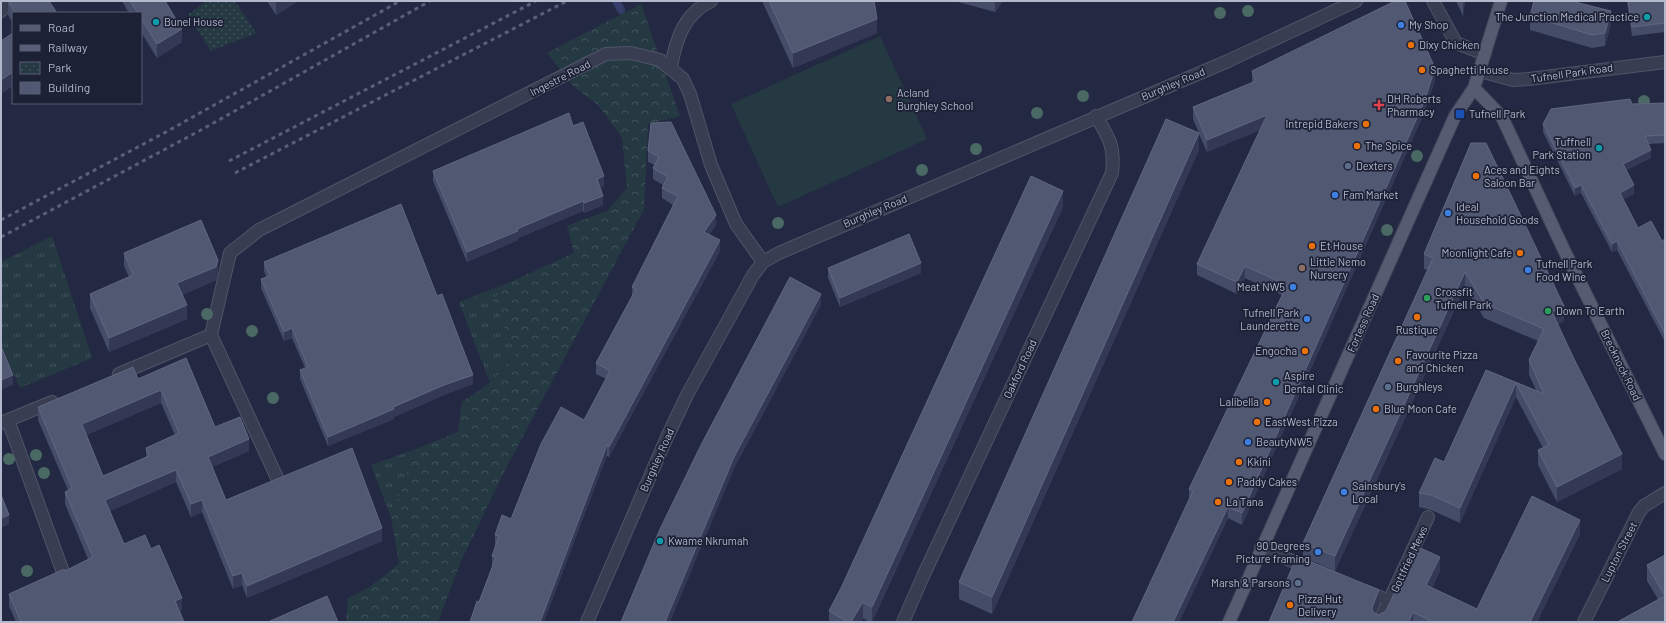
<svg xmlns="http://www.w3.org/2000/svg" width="1666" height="623" font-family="Barlow,sans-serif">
<defs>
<pattern id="grass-tufts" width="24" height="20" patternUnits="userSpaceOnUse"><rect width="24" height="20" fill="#253943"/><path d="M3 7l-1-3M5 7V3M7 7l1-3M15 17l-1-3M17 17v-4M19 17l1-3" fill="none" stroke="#42545d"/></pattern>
<pattern id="forest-crowns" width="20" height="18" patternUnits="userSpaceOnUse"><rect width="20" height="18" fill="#253943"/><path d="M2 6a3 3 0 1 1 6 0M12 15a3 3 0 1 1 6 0" fill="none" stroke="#42545d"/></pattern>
<pattern id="park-dots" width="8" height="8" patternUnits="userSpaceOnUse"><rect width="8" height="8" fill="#253943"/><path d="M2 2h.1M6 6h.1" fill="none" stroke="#42545d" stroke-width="1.8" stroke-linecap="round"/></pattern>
</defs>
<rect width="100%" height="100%" fill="#232942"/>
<path fill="url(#grass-tufts)" d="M52,236l40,122 -72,30 -19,-43v-83z
M508,283l-14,16 22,55 -26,29 -31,-81z
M416,449l-25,68 -20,-52z"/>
<path fill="url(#forest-crowns)" d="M641,4l39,112 -32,8 -4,85 -139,261 -44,91 -23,61h-92l2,-24 20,-10 31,-24 -8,-47 25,-68 42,-17 4,-30 28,-19 26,-29 -23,-55 15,-16 66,-30 -7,-27 40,-15 20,-23 -5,-50 -24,-33 -24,-18 -27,-34z"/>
<path fill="url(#park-dots)" d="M206,1h29l21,32 -45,18 -23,-36z"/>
<path fill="#253943" d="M880,36l47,103 -149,68 -47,-103z"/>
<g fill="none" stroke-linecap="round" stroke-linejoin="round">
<path stroke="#343e68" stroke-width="8" d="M616,1l5,9"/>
<g stroke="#505469" stroke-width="14">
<path id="minor" d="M1433,1l23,42 29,11
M1,11l9,-10
M671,67c5,-28 13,-53 40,-66
M1480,71l33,9 16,-1 136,-17
M211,335l68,147
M119,374l92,-39 19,-82 29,-23 347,-176 25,-1 29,7 23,19 7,15 21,71 25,59 27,38
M8,420l56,155
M1,423l51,-21
M1261,548l48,20
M1365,591l24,10 39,-84
M587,622l80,-185 20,-42 66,-120 10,-13 16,-9 449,-192 128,-60
M903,622l21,-48 188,-401c3,-27 -3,-35 -16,-57
M1379,622l10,-21
M1584,622l55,-110 5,-6 21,-13"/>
</g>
<g stroke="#41455a" stroke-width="14">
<path id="major" d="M1474,88l28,29 61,131 102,206
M1229,622l226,-506 19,-28 27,-87"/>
</g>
<use href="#minor" stroke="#383d51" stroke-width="12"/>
<use href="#major" stroke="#565b71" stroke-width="12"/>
<path stroke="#595f78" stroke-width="3" stroke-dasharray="4 4" stroke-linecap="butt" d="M229,161l307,-160
M235,173l332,-172
M1,220l165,-88 234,-131
M1,237l200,-107 229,-129"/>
</g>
<g fill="#4a6965">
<circle cx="1248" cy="11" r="6"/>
<circle cx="1220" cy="13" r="6"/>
<circle cx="1083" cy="96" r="6"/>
<circle cx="1644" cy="101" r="6"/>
<circle cx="1037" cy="113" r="6"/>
<circle cx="976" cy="149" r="6"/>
<circle cx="1417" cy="156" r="6"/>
<circle cx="922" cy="170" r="6"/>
<circle cx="778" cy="223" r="6"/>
<circle cx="1387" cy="230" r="6"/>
<circle cx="207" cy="314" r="6"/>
<circle cx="252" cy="331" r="6"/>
<circle cx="273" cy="398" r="6"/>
<circle cx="36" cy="455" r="6"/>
<circle cx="9" cy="459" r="6"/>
<circle cx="44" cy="473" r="6"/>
<circle cx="27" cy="571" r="6"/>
</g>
<path fill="#454c68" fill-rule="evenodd" d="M8,1l49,12h-44v10l-5,-8z
M122,1h43l17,41 -25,16 -16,-26v-19h-12z
M267,1h31l-22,14z
M762,1h112l3,32 -84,35z
M957,1h46l-8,11 -37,-10z
M1456,1h9l-2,15z
M1627,1h38v31l-33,4z
M1578,3l33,21 -6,22 -13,2 -62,-18v-14z
M1252,71l183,9 -11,33 -182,412 -14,-7 -49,104h-47l57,-122v-11l93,-194 -37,-17 -8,16 -40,-19v-11l63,-134 -53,22 -8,-18v16l-207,464 -33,-15v-17l240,-449 -6,-14v-12l59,-24z
M1665,103v40l-17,1 3,14 -25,12 8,24 -11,5 15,29 24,13 3,-2v103l-48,-92 -5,2 -31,-59 -6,3 -32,-64v-8l89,-20z
M651,123l65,102 -7,10 11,16 -111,206 -2,-1 -128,146 13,-35v-11l4,-10 -1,-1v-10l16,-16 73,-99 22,-41 -10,-5v-11l36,-66v-10l41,-82 -11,-7v-10l1,-3 -10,-6v-11l2,-3 -7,-3v-11z
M573,126l31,60 -4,1 3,18 -19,8 -1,-2 -65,27v2l-51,22 -34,-81v-10z
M1471,143l93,178 -6,3 64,145 -65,33 -19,-37v-15l5,-2 -27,-51 -56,126 -29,-13 -12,-3v-14l25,-31 42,-92 50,20 -7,-15v-15l9,-19 -54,-23 -19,-31 -130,284 -32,-14v-14l125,-273 -4,-1v-15z
M1063,207l-191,415h-3l-6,-4 -2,4h-32v-11z
M124,253l94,20 -2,7 -34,15 5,24 -78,33 -19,-44v-14l39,-17 -5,-11z
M264,262l173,34 36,88 -29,11 -50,22v2l-66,27 -28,-67v-9l5,-2 -13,-30 -8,3 -23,-53v-9l5,-2 -2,-6z
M828,268l93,5 -81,34 -12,-29z
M186,358l29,69 34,24 -37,16 14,33 156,41 -135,57 -5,-13 -9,4 -31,-77 -11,5 -15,-35 -66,29 14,33 27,5 31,61 -2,1 4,11h-168l-7,-16v-12l58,-24 21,-11 -23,-55v-12l3,-2 -30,-70v-13l100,-28zM161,403l14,32 -29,13v9l-43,19 -17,-41z
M1580,534l-43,88h-268l110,-17 -4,8 4,2 61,-44 -8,17 45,21z
M1665,555v67h-46v-1l39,-22 -11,-18v-16z"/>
<path fill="#333954" d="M277,1h21l-22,14v-13z
M995,1h8l-8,11z
M1463,1h2l-2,15z
M1611,11v13l-6,22v-13z
M877,19v14l-84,35v-15z
M182,29v13l-25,16v-14z
M1435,68v12l-11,33 -182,412v-12z
M13,72v14l-12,8v-14z
M1267,115v12l-60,25v-12z
M1199,133v17l-207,464v-17z
M1651,150v8l-28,14v-8z
M604,176v10l-7,3v-10z
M1581,185v8l-6,3v-8z
M1634,185v9l-14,7v-8z
M1063,191v16l-191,415v-15z
M603,196v9l-19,8v-10z
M583,201v10l-65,27v2l-51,22v-10l50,-23z
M716,215v10l-12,18v-11z
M720,240v11l-111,206v-10z
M1617,241v9l-5,2v-8z
M218,260v13l-2,7 -39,17v-14z
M921,263v10l-81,34v-9z
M1245,266v12l-8,16v-12z
M1465,272v15l-130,284v-15z
M821,294v11l-87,164 -64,153h-5l69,-165z
M187,305v14l-78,33v-14z
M1564,306v15l-12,6v-15z
M292,328v10l-8,3v-9z
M13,375v10l-12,5v-10z
M473,375v9l-29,11 -50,22v2l-66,27v-9l116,-52z
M1516,383v14l-56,126v-15z
M161,390v13l-79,34v-13z
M249,439v12l-41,18v-12z
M607,445v11l-63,166h-4z
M1622,454v15l-65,33v-15z
M176,470v12l-71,31v-13z
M202,500v12l-11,5v-13z
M1228,507v11l-49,104h-6z
M9,515v9l-8,4v-10z
M1580,520v14l-43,88h-7z
M382,528v13l-135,57v-12z
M1440,557v14l-14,29v-15z
M242,573v12l-9,4v-13z
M1379,590v15l-7,17v-14z
M182,598v12l-7,3v-12z
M863,602v16l-2,4h-10z
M1413,612v10h-4z"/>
<path fill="#515872" stroke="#616780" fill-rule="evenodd" d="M8,1h41l8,12h-42z
M130,1h35l17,28 -25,15 -16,-26v-5h-3z
M769,1h105l3,18 -84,34z
M1395,1h10l30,67 -11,34 -182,411 -14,-6 -55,115h-41l61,-131 -4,-2 98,-204 -42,-19 -8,16 -40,-18 70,-149 -60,25 -14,-33 63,-26 -4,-10z
M1534,1h41v1l36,9 -6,22 -13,2 -62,-19z
M1628,1h37v22l-33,4z
M13,33v39l-12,8v-39z
M1630,99l2,5 33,-1v32l-20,1 6,14 -28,14 11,21 -14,8 18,35 13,-7 11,20 3,-2v95l-48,-93 -5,3 -31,-59 -6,3 -32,-64 8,-15z
M569,113l4,13 10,-4 21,54 -7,3 6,17 -19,7 -1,-2 -66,28 1,2 -51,21 -34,-81z
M1166,119l33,14 -207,464 -33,-15z
M671,122l45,93 -12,17 16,8 -111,207 -2,-2 -67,177h-70l7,-21 2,1 17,-45 -4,-1 7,-20 -4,-1 7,-20 9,4 30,-75 20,-37 23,13 26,-49 -14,-8 40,-74 -4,-2 46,-91 -16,-8 6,-11 -15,-9 6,-11 -11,-6 3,-28z
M1471,143h15l78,163 -12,6 23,49 47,93 -65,33 -19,-37 11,-5 -33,-62 -56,125 -29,-13 -12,-2 16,-35 9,4 42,-92 58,24 -15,-34 15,-31 -60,-26 -19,-31 -130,284 -32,-13 130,-285 -9,-4z
M1031,176l32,15 -191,416 -9,-5 -12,20h-3l-19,-11 12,-23z
M401,204l36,92 5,-2 31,81 -29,10 -51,22 1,2 -66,28 -28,-67 8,-3 -16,-39 -8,4 -23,-53 9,-3 -6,-14z
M201,220l17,40 -2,7 -39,16 10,22 -78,33 -19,-44 43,-19 -9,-22z
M909,234l12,29 -81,35 -12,-30z
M790,277l31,17 -87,163 -69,165h-44l39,-93 42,-86z
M1,346l12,29 -12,5z
M186,358l29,69 25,-10 9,22 -41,18 18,43 126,-52 30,80 -135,58 -5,-13 -9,3 -31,-76 -11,4 -15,-34 -71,30 19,44 21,-9 6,14 8,-4 23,53 -7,3 9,21h-163l-12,-28 53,-24h5l26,-13 -28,-65 7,-4 -34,-81 95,-40 5,12zM161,390l18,43 -33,15 3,8 -46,20 -21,-52z
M1,495l8,20 -8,3z
M1532,496l48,24 -50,102h-97l-20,-10 -4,10h-140l28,-66 82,34 -7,18 1,4 6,3 7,-4 30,-65 24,11 -14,28 51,24z
M1665,555v67h-45l-1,-1 46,-25 -18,-31z
M327,596l11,26h-70z"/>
<g fill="#0f9aa8" stroke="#1c2136" stroke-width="1.5">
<circle cx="1647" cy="17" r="4"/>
<circle cx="156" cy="22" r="4"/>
<circle cx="1599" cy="148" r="4"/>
<circle cx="1276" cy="382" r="4"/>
<circle cx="660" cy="541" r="4"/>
</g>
<g fill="#3f7fe0" stroke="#1c2136" stroke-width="1.5">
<circle cx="1401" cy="25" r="4"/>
<circle cx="1335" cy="195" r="4"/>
<circle cx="1448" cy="213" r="4"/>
<circle cx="1528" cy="270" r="4"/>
<circle cx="1293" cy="287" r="4"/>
<circle cx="1307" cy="319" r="4"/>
<circle cx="1248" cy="442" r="4"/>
<circle cx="1344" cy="492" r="4"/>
<circle cx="1318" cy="552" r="4"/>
</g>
<g fill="#e8710a" stroke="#1c2136" stroke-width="1.5">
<circle cx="1411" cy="45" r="4"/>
<circle cx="1422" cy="70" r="4"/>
<circle cx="1366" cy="124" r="4"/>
<circle cx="1357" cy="146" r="4"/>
<circle cx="1476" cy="176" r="4"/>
<circle cx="1312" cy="246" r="4"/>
<circle cx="1520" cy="253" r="4"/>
<circle cx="1417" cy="317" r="4"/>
<circle cx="1305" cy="351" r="4"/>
<circle cx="1398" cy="361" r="4"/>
<circle cx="1267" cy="402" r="4"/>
<circle cx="1376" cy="409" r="4"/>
<circle cx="1257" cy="422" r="4"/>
<circle cx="1239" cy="462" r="4"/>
<circle cx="1229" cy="482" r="4"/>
<circle cx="1218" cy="502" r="4"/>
<circle cx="1290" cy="605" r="4"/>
</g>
<g fill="#8d6e63" stroke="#1c2136" stroke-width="1.5">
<circle cx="889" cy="99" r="4"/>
<circle cx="1302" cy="268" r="4"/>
</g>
<path fill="#e0444e" stroke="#1c2136" stroke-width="1.5" d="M1377 99h4v4h4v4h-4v4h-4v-4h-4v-4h4z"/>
<rect fill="#1a4fb4" stroke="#1c2136" stroke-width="1.5" x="1455" y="109" width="10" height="10" rx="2"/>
<g fill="#5c6f8a" stroke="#1c2136" stroke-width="1.5">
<circle cx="1348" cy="166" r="4"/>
<circle cx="1388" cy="387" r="4"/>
<circle cx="1298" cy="583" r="4"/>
</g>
<g fill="#2e9e5b" stroke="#1c2136" stroke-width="1.5">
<circle cx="1427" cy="298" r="4"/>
<circle cx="1548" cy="311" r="4"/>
</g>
<g text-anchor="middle" stroke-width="3.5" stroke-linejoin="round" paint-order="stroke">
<g font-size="11" fill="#b4b8cc" stroke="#1c2136" text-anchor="start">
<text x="1639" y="21" text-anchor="end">The Junction Medical Practice</text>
<text x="164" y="26">Bunel House</text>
<text x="1409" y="29">My Shop</text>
<text x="1419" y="49">Dixy Chicken</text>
<text x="1430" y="74">Spaghetti House</text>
<text x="897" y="97">Acland<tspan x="897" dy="13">Burghley School</tspan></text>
<text x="1387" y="103">DH Roberts<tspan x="1387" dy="13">Pharmacy</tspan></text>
<text x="1469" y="118">Tufnell Park</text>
<text x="1358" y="128" text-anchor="end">Intrepid Bakers</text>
<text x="1591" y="146" text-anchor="end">Tuffnell<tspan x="1591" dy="13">Park Station</tspan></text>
<text x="1365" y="150">The Spice</text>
<text x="1356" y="170">Dexters</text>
<text x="1484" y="174">Aces and Eights<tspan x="1484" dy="13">Saloon Bar</tspan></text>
<text x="1343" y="199">Fam Market</text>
<text x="1456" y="211">Ideal<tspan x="1456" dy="13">Household Goods</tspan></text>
<text x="1320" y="250">Et House</text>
<text x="1512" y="257" text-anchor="end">Moonlight Cafe</text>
<text x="1310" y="266">Little Nemo<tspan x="1310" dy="13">Nursery</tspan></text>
<text x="1536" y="268">Tufnell Park<tspan x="1536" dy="13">Food Wine</tspan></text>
<text x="1285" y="291" text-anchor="end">Meat NW5</text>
<text x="1435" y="296">Crossfit<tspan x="1435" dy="13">Tufnell Park</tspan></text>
<text x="1556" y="315">Down To Earth</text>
<text x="1299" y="317" text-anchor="end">Tufnell Park<tspan x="1299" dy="13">Launderette</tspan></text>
<text x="1417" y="334" text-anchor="middle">Rustique</text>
<text x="1297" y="355" text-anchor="end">Engocha</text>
<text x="1406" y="359">Favourite Pizza<tspan x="1406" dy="13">and Chicken</tspan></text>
<text x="1284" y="380">Aspire<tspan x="1284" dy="13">Dental Clinic</tspan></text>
<text x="1396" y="391">Burghleys</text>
<text x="1259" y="406" text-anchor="end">Lalibella</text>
<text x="1384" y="413">Blue Moon Cafe</text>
<text x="1265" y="426">EastWest Pizza</text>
<text x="1256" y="446">BeautyNW5</text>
<text x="1247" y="466">Kkini</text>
<text x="1237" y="486">Paddy Cakes</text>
<text x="1352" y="490">Sainsbury's<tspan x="1352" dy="13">Local</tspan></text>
<text x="1226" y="506">La Tana</text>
<text x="668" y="545">Kwame Nkrumah</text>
<text x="1310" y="550" text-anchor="end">90 Degrees<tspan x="1310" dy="13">Picture framing</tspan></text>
<text x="1290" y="587" text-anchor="end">Marsh &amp; Parsons</text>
<text x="1298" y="603">Pizza Hut<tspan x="1298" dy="13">Delivery</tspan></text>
</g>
<g font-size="11" fill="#b4b8cc" stroke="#1c2136">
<text transform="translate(1572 73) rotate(-8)" y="4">Tufnell Park Road</text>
<text transform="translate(560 78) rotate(-27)" y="4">Ingestre Road</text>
<text transform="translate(1173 84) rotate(-23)" y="4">Burghley Road</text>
<text transform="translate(875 211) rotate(-23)" y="4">Burghley Road</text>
<text transform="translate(1363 323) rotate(-66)" y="4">Fortess Road</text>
<text transform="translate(1621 365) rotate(64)" y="4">Brecknock Road</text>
<text transform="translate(1020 369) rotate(-65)" y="4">Oakford Road</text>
<text transform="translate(657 460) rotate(-66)" y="4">Burghley Road</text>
<text transform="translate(1619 552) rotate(-63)" y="4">Lupton Street</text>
<text transform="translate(1409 559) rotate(-65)" y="4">Gottfried Mews</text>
</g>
</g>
<rect width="1666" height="623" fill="none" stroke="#b4b8cc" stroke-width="4"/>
<rect x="12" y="12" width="130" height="92" fill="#1c2136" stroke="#595d72"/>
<rect x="20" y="25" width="20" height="6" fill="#565b71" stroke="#595d72"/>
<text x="48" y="32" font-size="12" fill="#b4b8cc">Road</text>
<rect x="20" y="45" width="20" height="6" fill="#595f78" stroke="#595d72"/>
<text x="48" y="52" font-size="12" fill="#b4b8cc">Railway</text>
<rect x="20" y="62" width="20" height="12" fill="url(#park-dots)" stroke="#595d72"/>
<text x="48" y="72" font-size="12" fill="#b4b8cc">Park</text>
<rect x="20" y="82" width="20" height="12" fill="#515872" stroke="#595d72"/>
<text x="48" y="92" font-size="12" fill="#b4b8cc">Building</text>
</svg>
